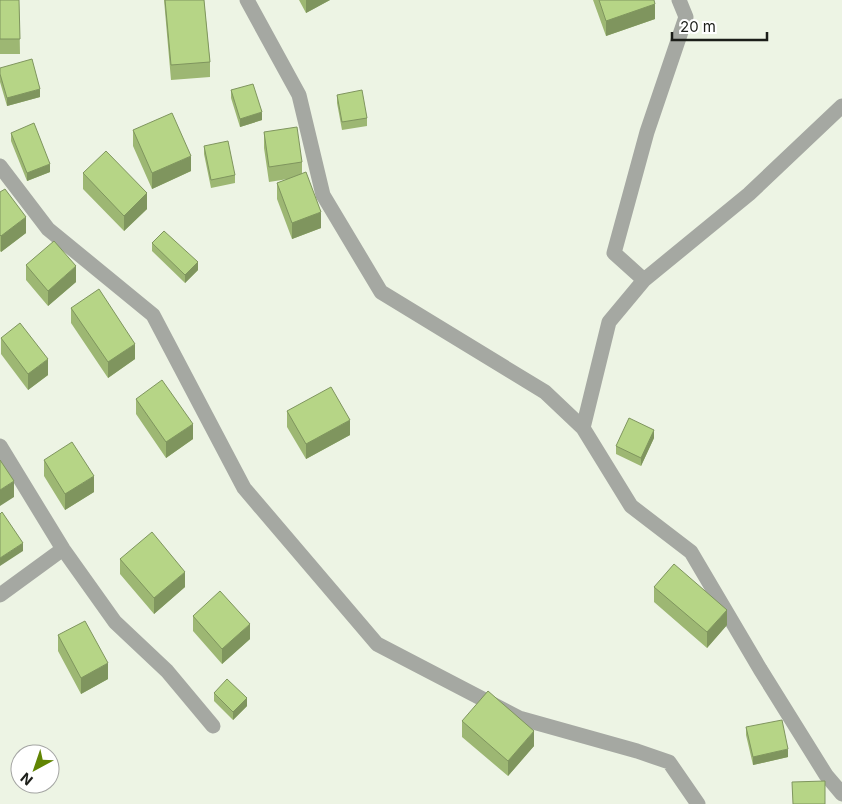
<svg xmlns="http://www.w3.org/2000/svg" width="842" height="804" font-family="Inter,sans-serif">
<rect width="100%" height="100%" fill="#edf4e4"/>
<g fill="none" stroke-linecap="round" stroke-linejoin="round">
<path stroke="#a5a8a2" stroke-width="15" d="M247,0l52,95 24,100 58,97 164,100 38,36 48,78 60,46 69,117 66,106 16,19
M0,166l48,63 105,86 91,173 133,156 142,74 118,33 32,11 29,42
M644,280l-30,-27 33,-121 39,-115 -7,-17
M583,428l26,-106 35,-42 105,-86 93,-88
M0,446l63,103 52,73 52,49 46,55
M0,595l63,-46"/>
</g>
<path fill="#9db773" d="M0,0h19l1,54h-20z
M164,0h40l6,62v15l-39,3z
M299,0h31l-24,13z
M593,0h61l1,19 -49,17z
M0,68l40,29 -33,9 -7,-24z
M231,90l31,30 -22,7 -9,-29z
M337,95l30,23v8l-25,4 -5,-27z
M133,130l58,41 -39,18 -19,-43z
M264,132l38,30v12l19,54 -29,11 -15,-40v-16l11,-4 -19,3 -5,-34z
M11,133l39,39 -23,9 -16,-40z
M204,146l31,29v8l-24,5 -7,-34z
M83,173l64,36 -23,22 -41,-42z
M0,192l26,41 -25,19 -1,-1z
M152,243l46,27 -13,13 -33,-32z
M26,265l50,17 -28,24 -22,-26z
M71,308l64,51 -27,19 -37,-55z
M1,338l47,37 -20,15 -27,-36z
M136,399l57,40 -27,19 -30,-44z
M287,411l63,24 -44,24 -19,-32z
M654,438l-13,28 -25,-12v-8z
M44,460l50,32 -29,18 -21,-34z
M120,559l65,28 -31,27 -34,-40z
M654,587l73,38 -20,23 -53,-46z
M193,616l57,23 -28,25 -29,-33z
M58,635l50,44 -27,15 -23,-43z
M214,693l33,13 -14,14 -19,-19z
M462,721l72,25 -26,30 -46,-39z
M746,727l42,30 -35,8 -7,-30z"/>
<path fill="#7f955e" d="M306,0h24l-24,13z
M655,4v15l-49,17v-15z
M40,89v8l-33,9v-8z
M262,112v8l-22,7v-8z
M191,156v15l-39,18v-16z
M50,164v8l-23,9v-8z
M147,193v16l-23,22v-15z
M321,212v16l-29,11v-16z
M26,217v16l-25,19v-16z
M198,262v8l-13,13v-8z
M76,266v16l-28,24v-15z
M135,344v15l-27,19v-16z
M48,359v16l-20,15v-16z
M350,420v15l-44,24v-15z
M193,424v15l-27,19v-16z
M654,430v8l-13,28v-8z
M94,476v16l-29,18v-16z
M14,481v16l-14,9v-16z
M23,543v8l-23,15v-8z
M185,572v15l-31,27v-16z
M727,610v15l-20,23v-16z
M250,624v15l-28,25v-15z
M108,663v16l-27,15v-16z
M247,698v8l-14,14v-8z
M534,731v15l-26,30v-15z
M788,749v8l-35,8v-8z"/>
<path fill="#b6d586" stroke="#7f955e" d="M0,0h19l1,39h-20z
M165,0h39l6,62 -39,3z
M599,0h55l1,4 -49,17z
M32,59l8,30 -33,9 -7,-24v-6z
M253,84l9,28 -22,7 -9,-29z
M362,90l5,28 -25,4 -5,-27z
M172,113l19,43 -39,17 -19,-43z
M34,123l16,41 -23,9 -16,-40z
M297,127l5,35 -33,5 -5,-35z
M228,141l7,34 -24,5 -7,-34z
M106,151l41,42 -23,23 -41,-43z
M306,172l15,40 -29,11 -15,-40z
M5,189l21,28 -25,19 -1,-1v-43z
M164,231l34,31 -13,13 -33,-32z
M54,241l22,25 -28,25 -22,-26z
M99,289l36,55 -27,18 -37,-54z
M20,323l28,36 -20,15 -27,-36z
M162,380l31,44 -27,18 -30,-43z
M331,387l19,33 -44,24 -19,-33z
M629,418l25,12 -13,28 -25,-12z
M72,442l22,34 -29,18 -21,-34z
M0,460l14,21 -14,9z
M2,512l21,31 -23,15v-44z
M152,532l33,40 -31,26 -34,-39z
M674,564l53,46 -20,22 -53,-45z
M220,591l30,33 -28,25 -29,-33z
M85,621l23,42 -27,15 -23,-43z
M227,679l20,19 -14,14 -19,-19z
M488,691l46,40 -26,30 -46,-40z
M782,720l6,29 -35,8 -7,-30z
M825,781v23h-32l-1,-22z"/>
<g transform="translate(35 769) rotate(220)"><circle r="24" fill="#ffffff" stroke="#a4a5a3"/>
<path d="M0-4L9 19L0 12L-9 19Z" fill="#618503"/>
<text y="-8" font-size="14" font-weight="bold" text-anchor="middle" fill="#1c1e19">N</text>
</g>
<path d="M672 32v8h95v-8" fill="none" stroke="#1c1e19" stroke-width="2.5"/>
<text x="680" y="32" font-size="15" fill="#1c1e19" stroke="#ffffff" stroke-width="4" paint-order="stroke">20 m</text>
</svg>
